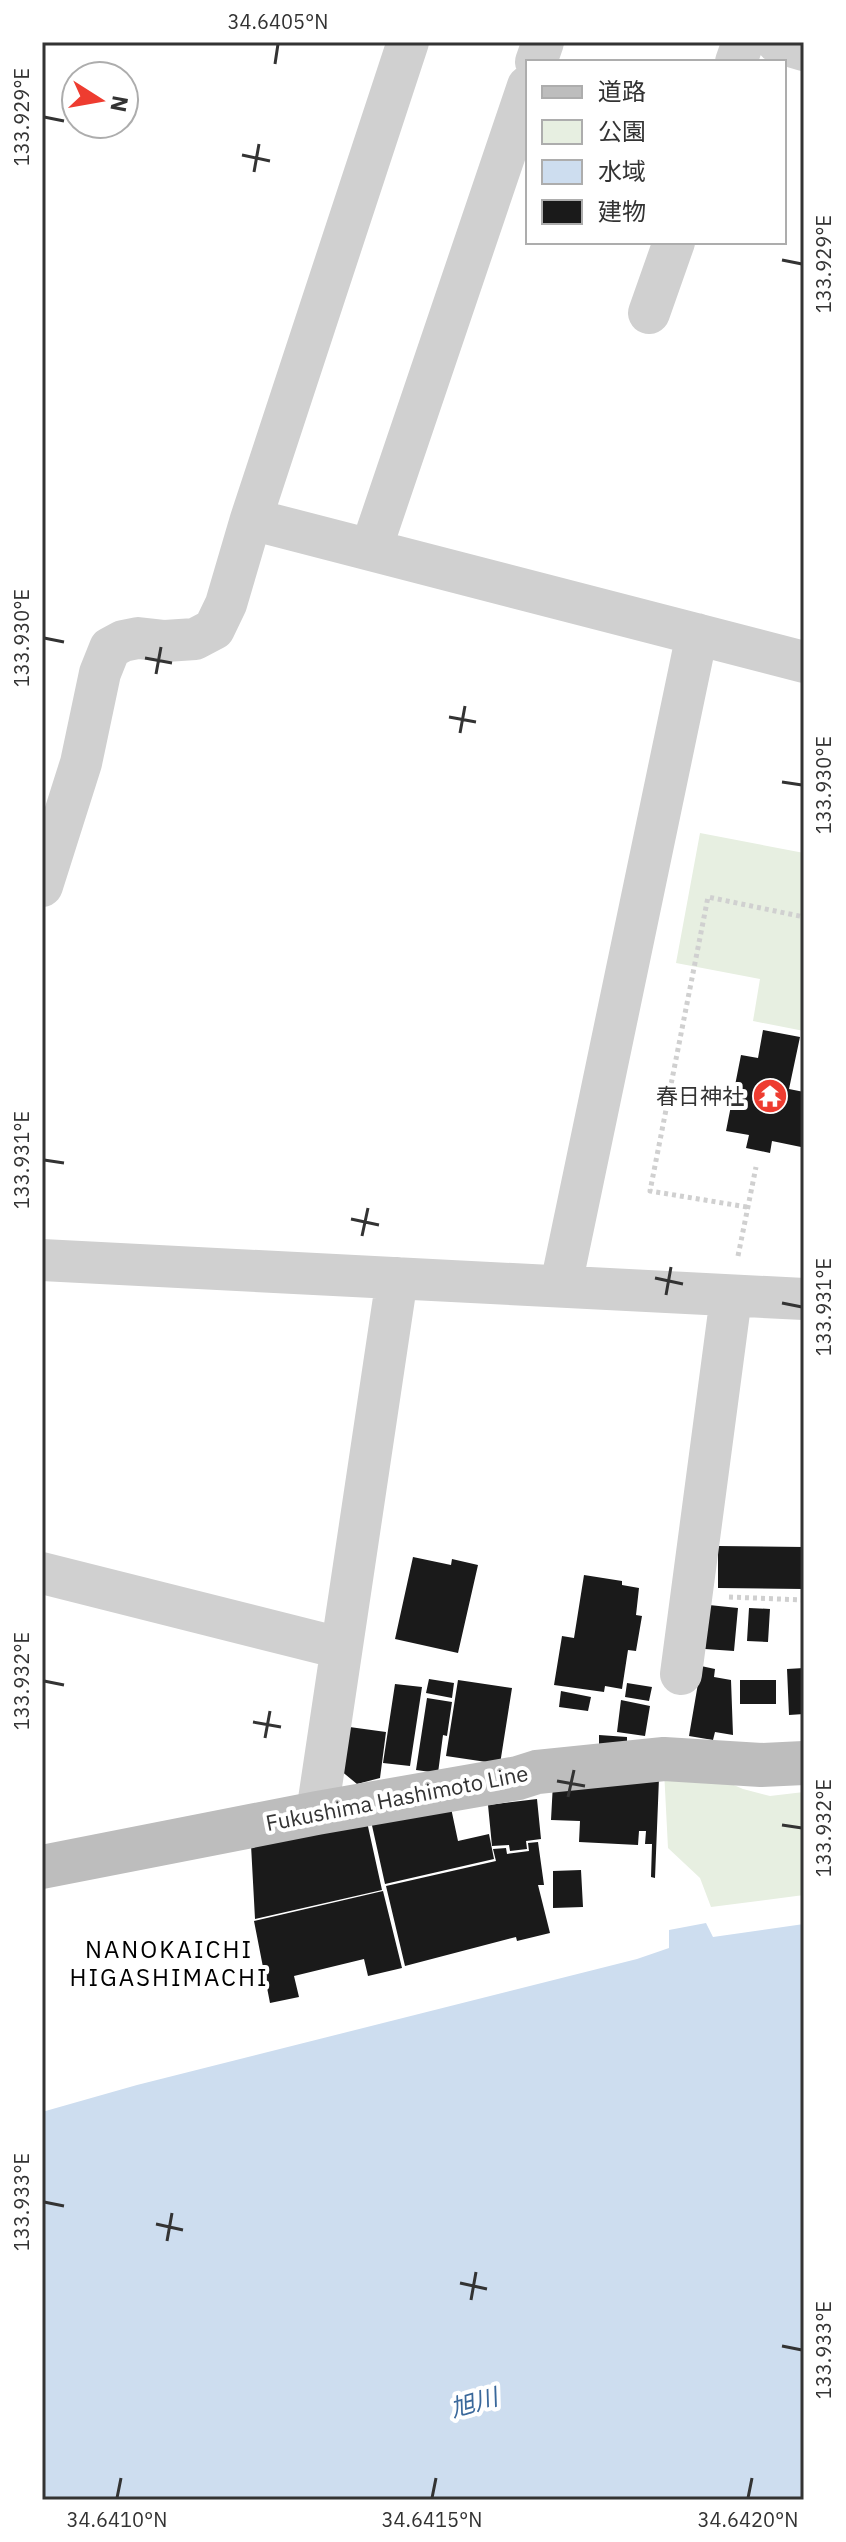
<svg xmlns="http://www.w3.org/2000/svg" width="846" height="2542" font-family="'IBM Plex Sans','Noto Sans JP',sans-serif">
<rect width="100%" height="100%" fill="#fff"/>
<path fill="#e7efe1" d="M700,833l104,20v178l-51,-10 7,-42 -84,-16z
M664,1770h35l44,19 27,7 34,-4v103l-93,12 -11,-29 -32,-30z"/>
<path fill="#cdddef" d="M706,1923l7,14 91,-13v576h-762v-388l95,-27 500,-126 32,-11v-18z"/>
<path fill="#1a1a1a" d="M763,1030l37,7 -11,52 15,3v42l-3,13 -29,-6 -2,12 -24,-5 3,-13 -23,-4 15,-76 17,3z
M718,1546l86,1v42l-86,-1z
M413,1557l38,8 1,-6 26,6 -20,88 -63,-14z
M584,1575l38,6v4l17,3 -3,27 6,1 -6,35 -8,-1 -6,39 -17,-3 -1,6 -50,-7 8,-49 12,2z
M709,1605l29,3 -4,43 -29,-2z
M749,1608l21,1 -2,33 -21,-1z
M701,1666l14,3 -1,8 17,3 2,55 -18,-3 -2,8 -24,-4z
M804,1668v46l-15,1 -2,-46z
M429,1679l25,4 -2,15 -26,-5z
M458,1680l54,8 -12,76 -54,-8z
M740,1680h36v24h-36z
M627,1683l25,4 -3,14 -24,-4z
M395,1684l27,3 -12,79 -27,-3z
M561,1691l30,6 -3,14 -29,-4z
M427,1698l25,4 -5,34 -4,-1 -5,38 -22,-3z
M621,1700l29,6 -5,30 -28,-4z
M335,1725l51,7 -6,46 -23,6 -17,-14z
M599,1735l28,2v14l-28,-2z
M659,1778l-4,100 -4,-1 1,-33h-7l1,-13h-7l-1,14 -59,-3 1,-21 -29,-1 2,-37z
M537,1799l4,40 -15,2 1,8 -17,2 -1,-6 -17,1 -4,-41z
M451,1808l7,33 31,-7 5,25 -109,25 -14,-63z
M367,1822l15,68 -127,29 -4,-74z
M538,1842l6,43h-6l12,48 -33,8 -1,-4 -111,29 -19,-80 110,-25 -3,-12 13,-1 1,6 22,-3 -1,-8z
M581,1870l2,37 -30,1v-37z
M383,1891l19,77 -34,8 -4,-17 -70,17 5,21 -29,6 -16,-82z"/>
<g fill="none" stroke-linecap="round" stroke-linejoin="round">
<path stroke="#d0d0d0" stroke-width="5" stroke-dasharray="4 4" stroke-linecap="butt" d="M747,1207l-97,-16 58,-294 96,20
M738,1256l18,-89
M729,1597l75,3"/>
<path stroke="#d0d0d0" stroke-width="42" d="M777,42l27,8
M536,62l7,-20
M736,62l7,-20
M649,313l25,-71
M251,519l553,143
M371,549l157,-463
M42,886l39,-123 19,-90 10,-25 13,-7 15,-3 27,3 30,-2 19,-10 12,-25 25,-85 157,-477
M42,1260l762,39
M561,1285l136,-651
M42,1573l298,75
M681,1674l50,-377
M317,1813l80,-535"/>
<path stroke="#bdbdbd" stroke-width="44" d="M42,1867l275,-54 201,-35 19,-6 127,-13 97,6 43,-2"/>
</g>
<path fill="none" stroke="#333" stroke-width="3" d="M275,64l3,-20M44,117l20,4M242,155l28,6M254,172l5,-28M782,260l20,4M44,638l20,4M145,658l27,5M156,674l5,-27M449,717l27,5M460,733l5,-27M782,782l20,3M44,1160l20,3M351,1219l28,6M362,1236l6,-28M655,1278l28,6M666,1295l5,-28M782,1303l20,4M44,1681l20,4M253,1722l28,5M265,1738l5,-27M557,1781l28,5M568,1797l6,-27M782,1825l20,3M44,2202l20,4M156,2224l27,6M167,2241l5,-28M460,2283l27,6M471,2300l5,-28M782,2346l20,4M117,2498l4,-20M432,2498l4,-20M748,2498l4,-20"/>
<defs>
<g id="temple-disc" transform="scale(1.8)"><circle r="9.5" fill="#ee3c30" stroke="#fff"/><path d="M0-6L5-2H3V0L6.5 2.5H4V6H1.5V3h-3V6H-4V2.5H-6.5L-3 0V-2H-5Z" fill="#fff"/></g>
</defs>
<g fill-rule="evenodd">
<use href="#temple-disc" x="770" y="1096"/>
</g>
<g text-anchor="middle" stroke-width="8" stroke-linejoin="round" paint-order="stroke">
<g font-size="22" fill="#333" stroke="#fff" text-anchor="end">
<text x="744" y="1104">春日神社</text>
</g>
<g font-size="22" fill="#333" stroke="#fff">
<text transform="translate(397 1798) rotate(-11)" y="8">Fukushima Hashimoto Line</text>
</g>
<g font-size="24" letter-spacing="2" fill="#000" stroke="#fff">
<text x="169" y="1958">NANOKAICHI<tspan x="169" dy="28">HIGASHIMACHI</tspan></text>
</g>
<g font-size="24" font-style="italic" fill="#3a689b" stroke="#fff">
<text transform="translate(474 2403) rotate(-16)" y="8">旭川</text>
</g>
</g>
<rect width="846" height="2542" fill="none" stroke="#ffffff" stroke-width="88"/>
<rect x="526" y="60" width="260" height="184" fill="#ffffff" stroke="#adadad" stroke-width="2"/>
<rect x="542" y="86" width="40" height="12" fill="#bdbdbd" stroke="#adadad" stroke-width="2"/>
<text x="598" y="100" font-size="24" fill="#333333">道路</text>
<rect x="542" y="120" width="40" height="24" fill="#e7efe1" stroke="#adadad" stroke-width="2"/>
<text x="598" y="140" font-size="24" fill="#333333">公園</text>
<rect x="542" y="160" width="40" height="24" fill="#cdddef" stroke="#adadad" stroke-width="2"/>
<text x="598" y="180" font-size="24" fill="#333333">水域</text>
<rect x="542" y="200" width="40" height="24" fill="#1a1a1a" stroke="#adadad" stroke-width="2"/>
<text x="598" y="220" font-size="24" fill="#333333">建物</text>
<g transform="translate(100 100) rotate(101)"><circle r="38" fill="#ffffff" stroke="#adadad" stroke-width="2"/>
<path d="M0-6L14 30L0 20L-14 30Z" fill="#ee3c30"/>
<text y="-12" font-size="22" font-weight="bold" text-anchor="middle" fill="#333333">N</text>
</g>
<rect x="44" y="44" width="758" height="2454" fill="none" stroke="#333" stroke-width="3"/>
<g font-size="20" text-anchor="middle" fill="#333">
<text x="278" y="29">34.6405°N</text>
<text transform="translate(22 117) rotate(-90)" y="7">133.929°E</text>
<text transform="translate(824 264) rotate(-90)" y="7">133.929°E</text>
<text transform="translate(22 638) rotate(-90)" y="7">133.930°E</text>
<text transform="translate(824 785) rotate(-90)" y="7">133.930°E</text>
<text transform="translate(22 1160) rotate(-90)" y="7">133.931°E</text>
<text transform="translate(824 1307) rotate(-90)" y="7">133.931°E</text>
<text transform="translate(22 1681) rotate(-90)" y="7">133.932°E</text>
<text transform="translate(824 1828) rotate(-90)" y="7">133.932°E</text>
<text transform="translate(22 2202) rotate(-90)" y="7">133.933°E</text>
<text transform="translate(824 2350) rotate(-90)" y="7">133.933°E</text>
<text x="117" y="2527">34.6410°N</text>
<text x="432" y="2527">34.6415°N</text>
<text x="748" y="2527">34.6420°N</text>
</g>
</svg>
